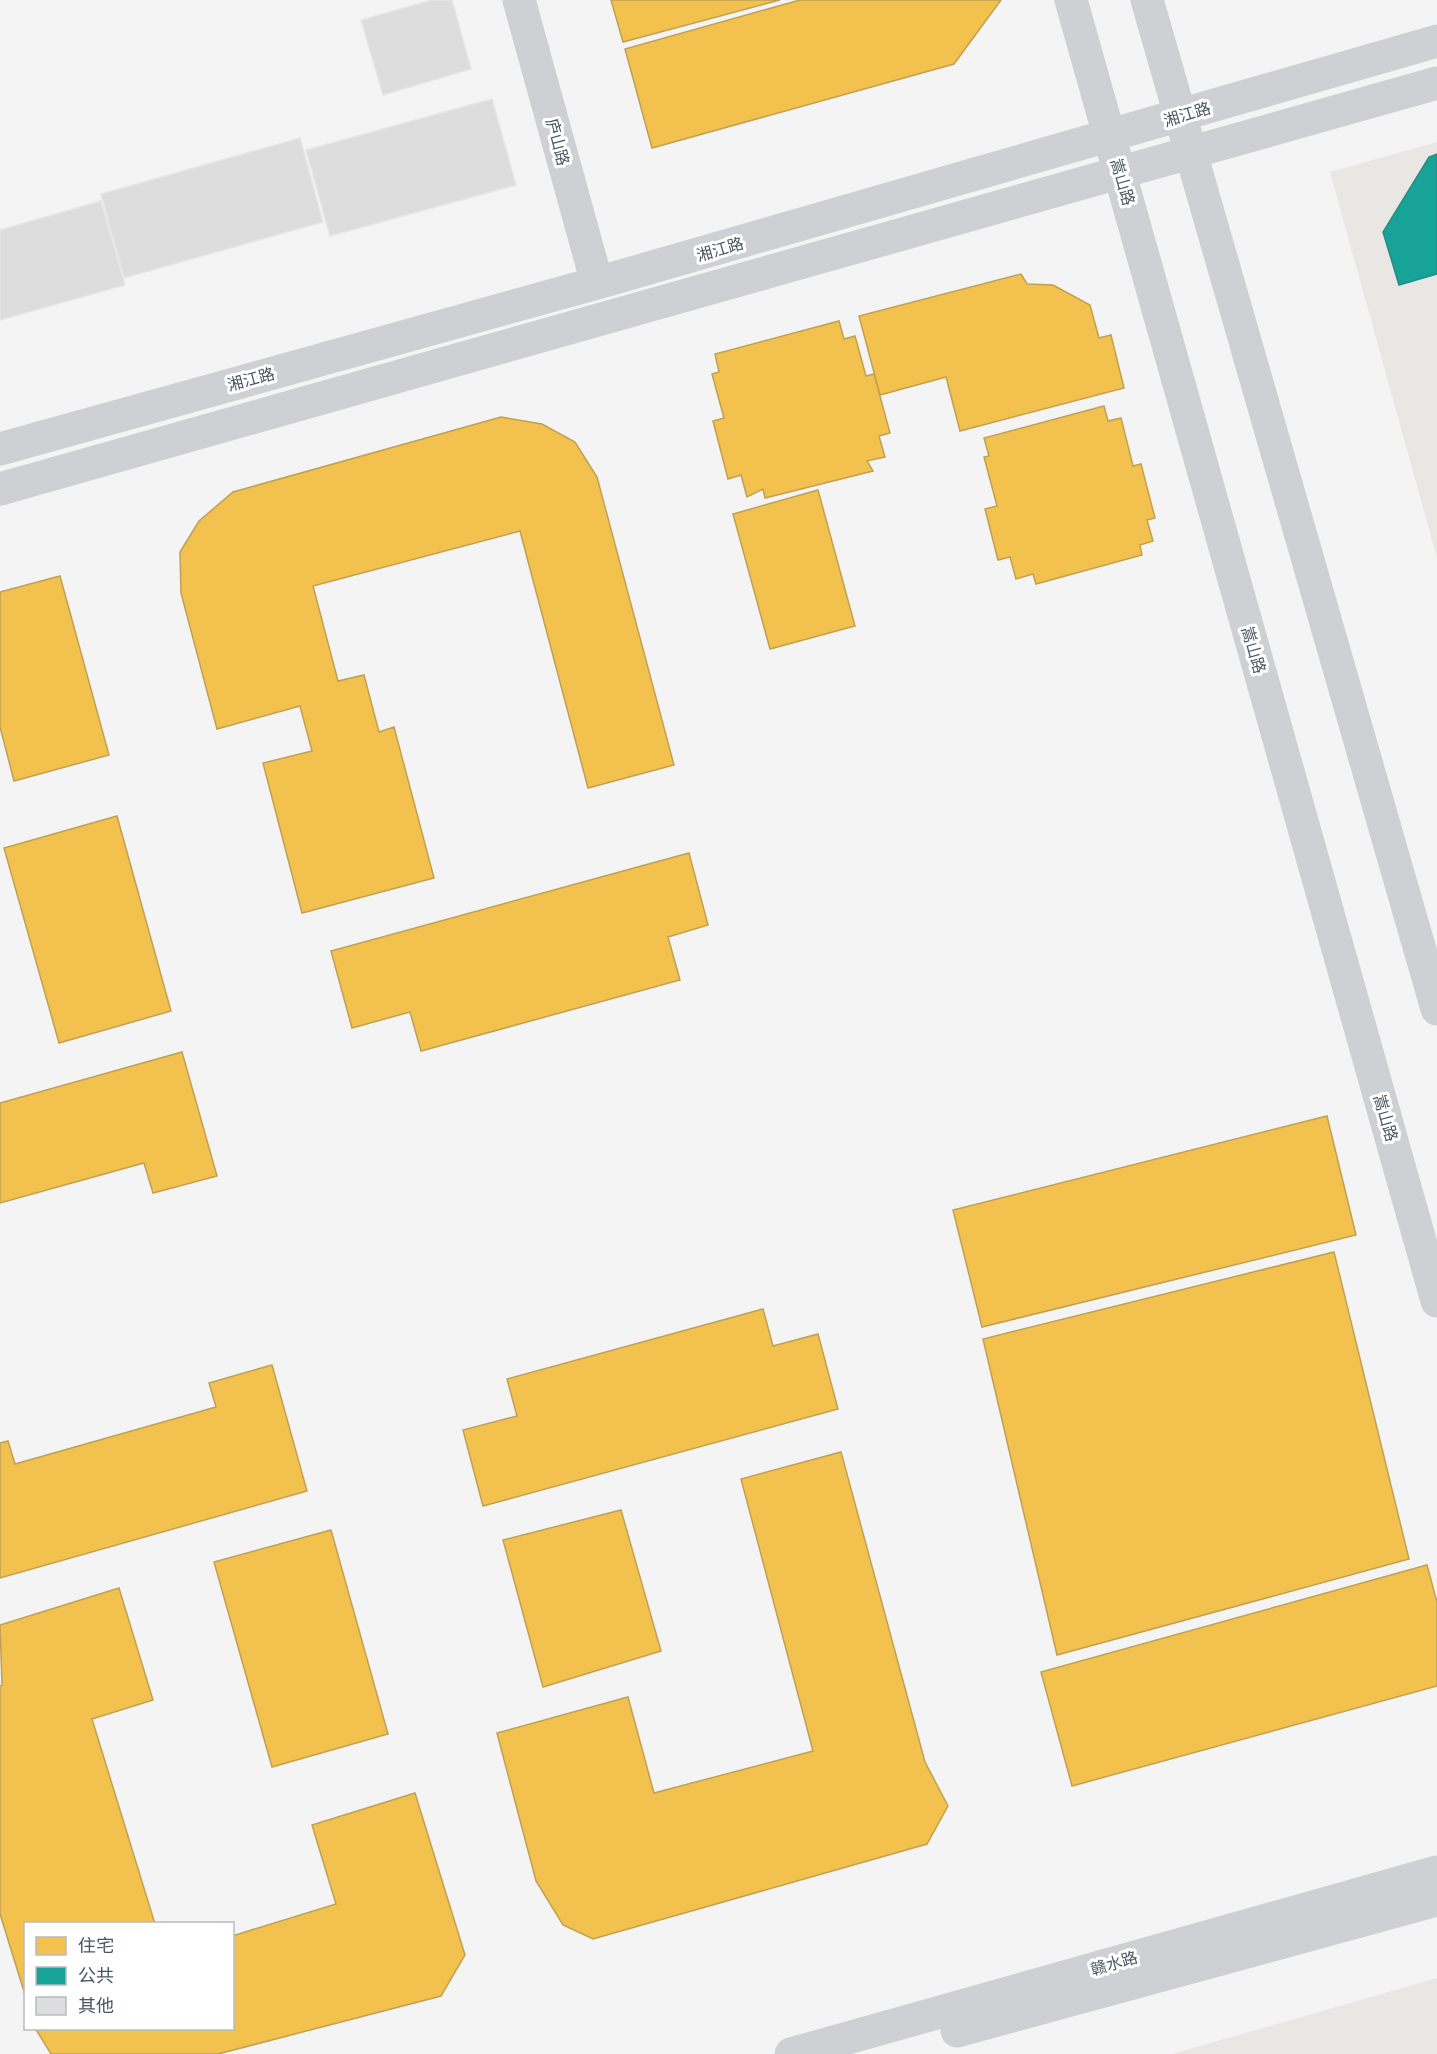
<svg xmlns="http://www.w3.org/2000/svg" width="1437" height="2054" font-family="'Public Sans','Noto Sans SC',sans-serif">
<rect width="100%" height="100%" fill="#f4f4f4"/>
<path fill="#e8e7e3" d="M1437,142v416l-107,-386z
M1437,1978v76h-265z"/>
<path fill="#f2c14e" stroke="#c0a154" stroke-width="1.5" d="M611,0h169l-157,42z
M800,0h201l-47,64 -302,84 -27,-99z
M1021,274l6,10 26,1 37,20 9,33 12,-3 13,53 -164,43 -14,-54 -66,18 -21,-79z
M839,321l5,18 11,-3 11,40 8,-2 16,59 -11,3 6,21 -18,4 6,10 -108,27 -2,-9 -16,8 -6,-22 -13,4 -15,-58 11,-3 -12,-44 7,-2 -4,-18z
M1104,406l4,15 13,-3 12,48 8,-2 14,54 -8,2 6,21 -13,4 2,10 -106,29 -3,-10 -17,5 -6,-22 -12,3 -13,-51 12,-3 -13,-49 5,-1 -5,-18z
M501,417l41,7 33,18 22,35 77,288 -86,23 -68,-257 -207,55 25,95 26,-6 15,57 15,-5 40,151 -132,35 -39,-150 49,-12 -12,-45 -83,23 -36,-136 -1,-41 19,-31 34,-29z
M818,490l37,136 -85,23 -37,-135z
M60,576l49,179 -95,26 -14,-54v-135z
M117,816l54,195 -112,32 -55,-195z
M689,853l19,72 -40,12 12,43 -259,71 -11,-39 -58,16 -21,-77z
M182,1052l35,124 -64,17 -9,-30 -144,40v-100z
M1327,1116l29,119 -374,92 -29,-117z
M1334,1252l75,307 -352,96 -74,-316z
M763,1309l10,37 45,-12 20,75 -355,97 -20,-76 54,-14 -10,-37z
M272,1365l35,126 -307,87v-135l8,-2 7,23 201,-57 -7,-24z
M841,1452l84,310 23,44 -21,38 -334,95 -30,-14 -27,-44 -39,-148 131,-36 26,96 159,-42 -72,-272z
M621,1510l40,141 -118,36 -40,-147z
M331,1530l57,204 -116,33 -58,-205z
M1427,1565l10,37v84l-365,100 -31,-114z
M119,1588l34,112 -61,19 63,205h-129v74l-26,-84v-228l2,-1 -2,-60z
M415,1793l50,162 -24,41 -223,58h-167l-16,-26h197v-92l104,-32 -24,-79z"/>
<path fill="#17a398" stroke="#268c88" stroke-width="1.5" d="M1437,154v120l-38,11 -16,-53 46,-75z"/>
<path fill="#ddddde" stroke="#e5e6e7" stroke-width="1.5" d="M432,0h20l19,69 -88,26 -22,-75z
M492,99l24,86 -186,51 -24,-86z
M300,138l23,84 -199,56 -23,-84z
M101,201l24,84 -125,35v-90z"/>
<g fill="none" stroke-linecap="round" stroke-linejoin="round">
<path stroke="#ced0d4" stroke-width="33" d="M519,0l78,283
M1071,0l366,1301
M1147,0l290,1009
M0,449l597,-166 840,-242
M0,489l1437,-406
M957,2031l480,-131
M791,2054l646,-182"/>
</g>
<g text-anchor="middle" stroke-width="6" stroke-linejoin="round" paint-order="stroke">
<g font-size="16" fill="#4a5661" stroke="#fff">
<text transform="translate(1187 114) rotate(-17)" y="6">湘江路</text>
<text transform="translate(558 142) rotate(75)" y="6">庐山路</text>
<text transform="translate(1123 182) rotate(74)" y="6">嵩山路</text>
<text transform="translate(720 249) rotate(-16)" y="6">湘江路</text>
<text transform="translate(251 379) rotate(-15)" y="6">湘江路</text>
<text transform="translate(1254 650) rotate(74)" y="6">嵩山路</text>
<text transform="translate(1386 1118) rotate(74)" y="6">嵩山路</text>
<text transform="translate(1114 1963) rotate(-16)" y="6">赣水路</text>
</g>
</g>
<rect x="24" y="1922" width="210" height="108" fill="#ffffff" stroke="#b7bbc0" stroke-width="1.5"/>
<rect x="36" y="1937" width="30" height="18" fill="#f2c14e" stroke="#b7bbc0" stroke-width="1.5"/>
<text x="78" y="1952" font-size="18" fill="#4a5661">住宅</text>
<rect x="36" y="1967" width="30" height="18" fill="#17a398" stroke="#b7bbc0" stroke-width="1.5"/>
<text x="78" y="1982" font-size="18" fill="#4a5661">公共</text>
<rect x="36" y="1997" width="30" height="18" fill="#ddddde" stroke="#b7bbc0" stroke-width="1.5"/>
<text x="78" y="2012" font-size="18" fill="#4a5661">其他</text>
</svg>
